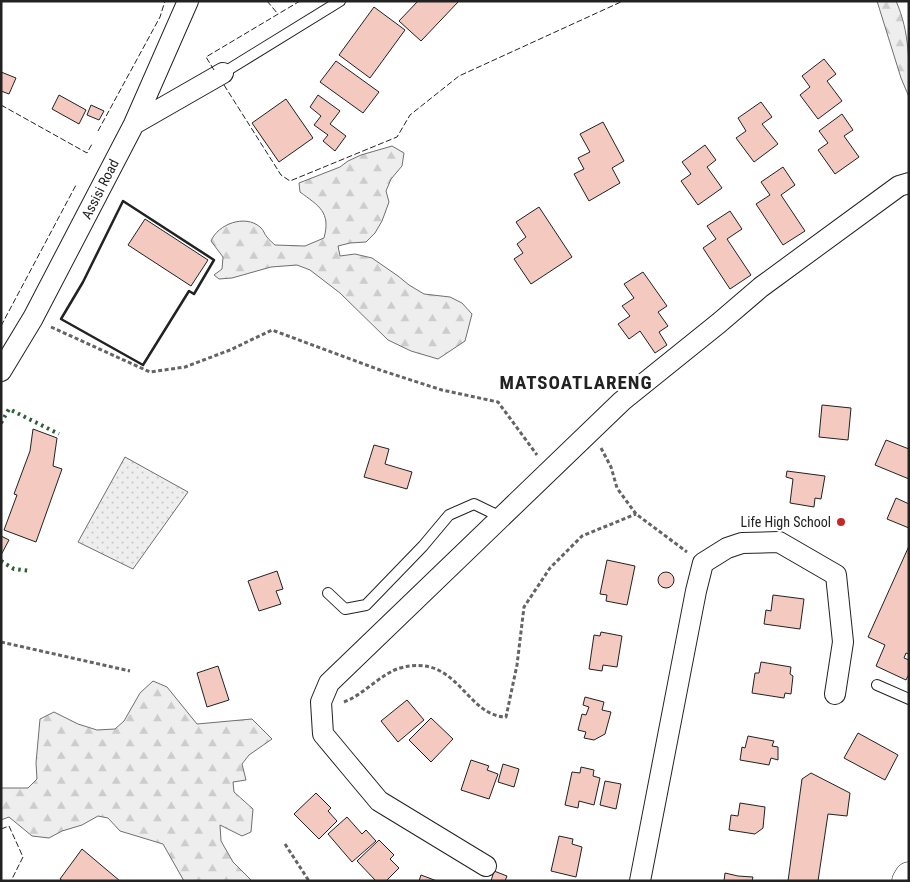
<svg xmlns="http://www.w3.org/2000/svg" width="910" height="882" font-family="'Roboto Condensed',sans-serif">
<defs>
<pattern id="grass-dots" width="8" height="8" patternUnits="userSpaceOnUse" patternTransform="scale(1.25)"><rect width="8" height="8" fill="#eee"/><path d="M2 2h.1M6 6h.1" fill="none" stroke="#ccc" stroke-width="1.8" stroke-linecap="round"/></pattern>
<pattern id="forest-firs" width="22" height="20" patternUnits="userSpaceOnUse" patternTransform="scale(1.25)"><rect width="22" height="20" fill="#eee"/><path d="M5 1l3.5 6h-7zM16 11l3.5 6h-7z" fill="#ccc"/></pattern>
</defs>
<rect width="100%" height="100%" fill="#fff"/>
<path fill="url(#grass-dots)" stroke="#6f6f6f" d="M125,457l63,35 -55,77 -55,-27z"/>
<path fill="url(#forest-firs)" stroke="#6f6f6f" d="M877,1h19c14,32 13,61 13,96l-8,-19z
M392,146l12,7 -2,13 -11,13 -5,12 3,11 -7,19 -7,12 -9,9 -16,1 -12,3 2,10 15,-2 17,4 26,18 11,9 15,9 26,3 12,6 10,11 -7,27 -27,18 -27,-8 -23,-11 -48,-47 -30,-23 -13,-5 -26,2 -39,11 -13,1 -5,-4 8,-6 1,-12 -12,-16c7,-17 34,-27 49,-14 4,3 4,7 7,10 2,3 6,6 8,8l30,1 19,-8c7,-26 -5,-32 -24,-46l-1,-9 41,-16 8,-6 13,-6z
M153,681l14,6 30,37 55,-5 20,20 -23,16 -7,9 4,16 -13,2 1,10 19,17 -2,23 -9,4 -22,-11 1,16 12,21 19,19h-68l-21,-37 -43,-13 -12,-13 -10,-2 -16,9 -20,6 -13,7 -17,-2 -23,-19 -8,3v-32h27l9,-9 -1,-16 4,-44 14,-7 24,12 19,6 18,-1 9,-8 16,-28z"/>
<path fill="#f3c9c0" stroke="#222" d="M418,1h41l-38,40 -22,-20z
M374,7l31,23 -35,48 -31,-23z
M824,59l12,15 -9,7 15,20 -24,18 -18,-24 10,-8 -8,-11z
M336,61l43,31 -16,21 -43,-31z
M1,72l15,6 -7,16 -8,-3z
M59,95l27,15 -7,14 -27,-15z
M318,95l22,16 -10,13 16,12 -11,15 -12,-10 5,-6 -14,-10 7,-9 -11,-9z
M286,99l27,39 -34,24 -27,-39z
M761,102l11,15 -10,7 16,20 -24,18 -18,-24 10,-7 -8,-13z
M91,105l13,6 -5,9 -12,-5z
M842,114l11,16 -9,6 15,21 -24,17 -17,-24 10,-7 -9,-12z
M603,122l21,39 -12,7 8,15 -31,18 -15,-27 10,-5 -6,-11 12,-6 -10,-18z
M705,145l11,15 -9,7 15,21 -24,17 -17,-24 10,-7 -9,-12z
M783,167l12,18 -14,10 24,36 -22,14 -27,-41 14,-9 -9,-13z
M539,207l33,50 -41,27 -17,-25 9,-6 -6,-9 9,-7 -10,-15z
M730,211l12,18 -15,10 24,36 -21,14 -27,-41 13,-9 -9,-13z
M145,219l63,41 -17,26 -63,-41z
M643,272l24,34 -9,6 10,14 -9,6 8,13 -12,8 -15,-22 -11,8 -11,-15 12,-8 -8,-10 12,-8 -10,-14z
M822,405l29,3 -3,32 -29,-3z
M33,429l24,9 -4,28 9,3 -26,73 -32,-12 13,-35 -3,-1 16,-43z
M886,440l23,9v30l-34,-14z
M374,445l15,4 -4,15 27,8 -5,17 -43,-12z
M787,471l38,5 -4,23 -6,-1 -1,9 -24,-4 3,-24 -7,-2z
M896,498l13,6v24l-22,-9z
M1,536l8,4 -8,15z
M909,546v108l-3,-1 -2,5 5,2v14l-3,6 -30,-14 9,-21 -17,-8z
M607,560l28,6 -8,39 -21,-4 1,-6 -7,-1z
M277,571l6,18 -7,2 5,13 -22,7 -11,-30z
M658 580a8 8 0 1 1 16 0a8 8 0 1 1-16 0Z
M773,595l31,4 -4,30 -36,-5 2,-14 5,1z
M601,632l21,4 -5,31 -14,-2 -1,6 -13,-2 5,-34 6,1z
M761,662l30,5 -1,7 3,2 -2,18 -6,-1 -1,5 -32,-5 3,-20h4z
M218,666l11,34 -22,7 -10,-34z
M585,697l19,5 -2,8 9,2 -6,22 -11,6 -10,-2 2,-6 -8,-2 4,-16 4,1 3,-8 -6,-2z
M407,700l17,20 -26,22 -17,-21z
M431,718l22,21 -22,23 -22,-22z
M858,733l40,22 -13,25 -41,-22z
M748,736l26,5 -2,5 6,1v13l-7,-2 -2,7 -29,-5 2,-13 3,1z
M471,760l18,6 -2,4 11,4 -9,25 -28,-9z
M503,764l16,5 -5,18 -16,-5z
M581,767l13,3 -1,6 7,2 -6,27 -15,-4 -1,7 -13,-3 7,-33 8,1z
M811,773l39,20 -3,23 -19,-2 -10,67h-30l14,-102z
M605,781l16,3 -5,25 -16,-4z
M316,793l15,15 -3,3 9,10 -18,18 -25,-25z
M740,803l25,4 -2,21 -8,6 -26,-4 2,-15 7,1z
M347,817l15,17 4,-4 10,11 -24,21 -24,-28z
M559,836l14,3 -1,5 10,3 -6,30 -25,-6z
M379,840l15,15 -4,4 9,9 -13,13h-10l-19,-20z
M82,849l38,32h-57l-3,-2z
M494,871l13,5 -2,5h-14z
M725,873l13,3 15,1 -1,4h-28z
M421,875l16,6h-18z"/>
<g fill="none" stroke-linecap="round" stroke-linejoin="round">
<g stroke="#222" stroke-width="12">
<path id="service" d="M223,73l117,-72
M328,593l17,16 21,-4 57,-59 26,-31 25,-11 27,13
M877,685l32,14"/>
</g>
<g stroke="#222" stroke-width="22">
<path id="minor" d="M134,124l89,-51
M1,371l32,-53 101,-194 54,-123
M486,866l-107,-65 -31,-37 -25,-30 -2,-32 8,-19 293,-282 97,-78 42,-36 138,-101 10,-3
M640,881l56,-290 7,-28 24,-15 15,-5 37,-1 57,33 7,67 -8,52"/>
</g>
<g stroke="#222" stroke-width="29">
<path id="primary" d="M906,881l3,-5"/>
</g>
<path stroke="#646464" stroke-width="3" stroke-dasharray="4 2.5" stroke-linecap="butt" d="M51,327l99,45 35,-5 45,-17 42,-20 108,40 62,20 56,12 39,53
M601,448l10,19 6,21 19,26 51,38
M1,642l129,29
M344,702c19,-7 38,-29 56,-34 58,-16 65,48 106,49l11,-52 7,-58 26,-39 32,-32 54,-22
M285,844l24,37"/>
<use href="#service" stroke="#fff" stroke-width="10"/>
<use href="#minor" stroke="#fff" stroke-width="20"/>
<use href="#primary" stroke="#fff" stroke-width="28"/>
<path stroke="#2f5e38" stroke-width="4" stroke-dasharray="2.5 4" stroke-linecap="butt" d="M1,423l8,-14 50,25
M1,561l13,8 17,2"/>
<path stroke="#222" stroke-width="1" stroke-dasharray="6 2.5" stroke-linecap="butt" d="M267,1l11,13
M214,70l-8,-13 94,-56
M224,85l57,90 9,6 107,-44 13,-22 49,-39 164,-75
M1,105l86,48 5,-9
M98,131l62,-114 5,-16
M1,326l75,-141
M1,829l8,-3 14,31 -12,24"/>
<path stroke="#222" stroke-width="2.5" d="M123,201l91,59 -20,34 -5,-3 -46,74 -82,-46 22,-37z"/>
</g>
<circle fill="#c62828" stroke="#fff" stroke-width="2" cx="841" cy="522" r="5"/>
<g text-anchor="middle" stroke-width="4" stroke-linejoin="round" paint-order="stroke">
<g font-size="14" fill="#222" stroke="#fff">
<text transform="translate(100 189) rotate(-63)" y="5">Assisi Road</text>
</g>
<g font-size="14" fill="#222" stroke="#fff" text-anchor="end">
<text x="831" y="527">Life High School</text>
</g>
<g font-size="19" font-weight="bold" letter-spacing="1" fill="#222" stroke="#fff">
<text x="576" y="389">MATSOATLARENG</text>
</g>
</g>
<rect width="910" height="882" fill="none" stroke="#222222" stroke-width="5"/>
</svg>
